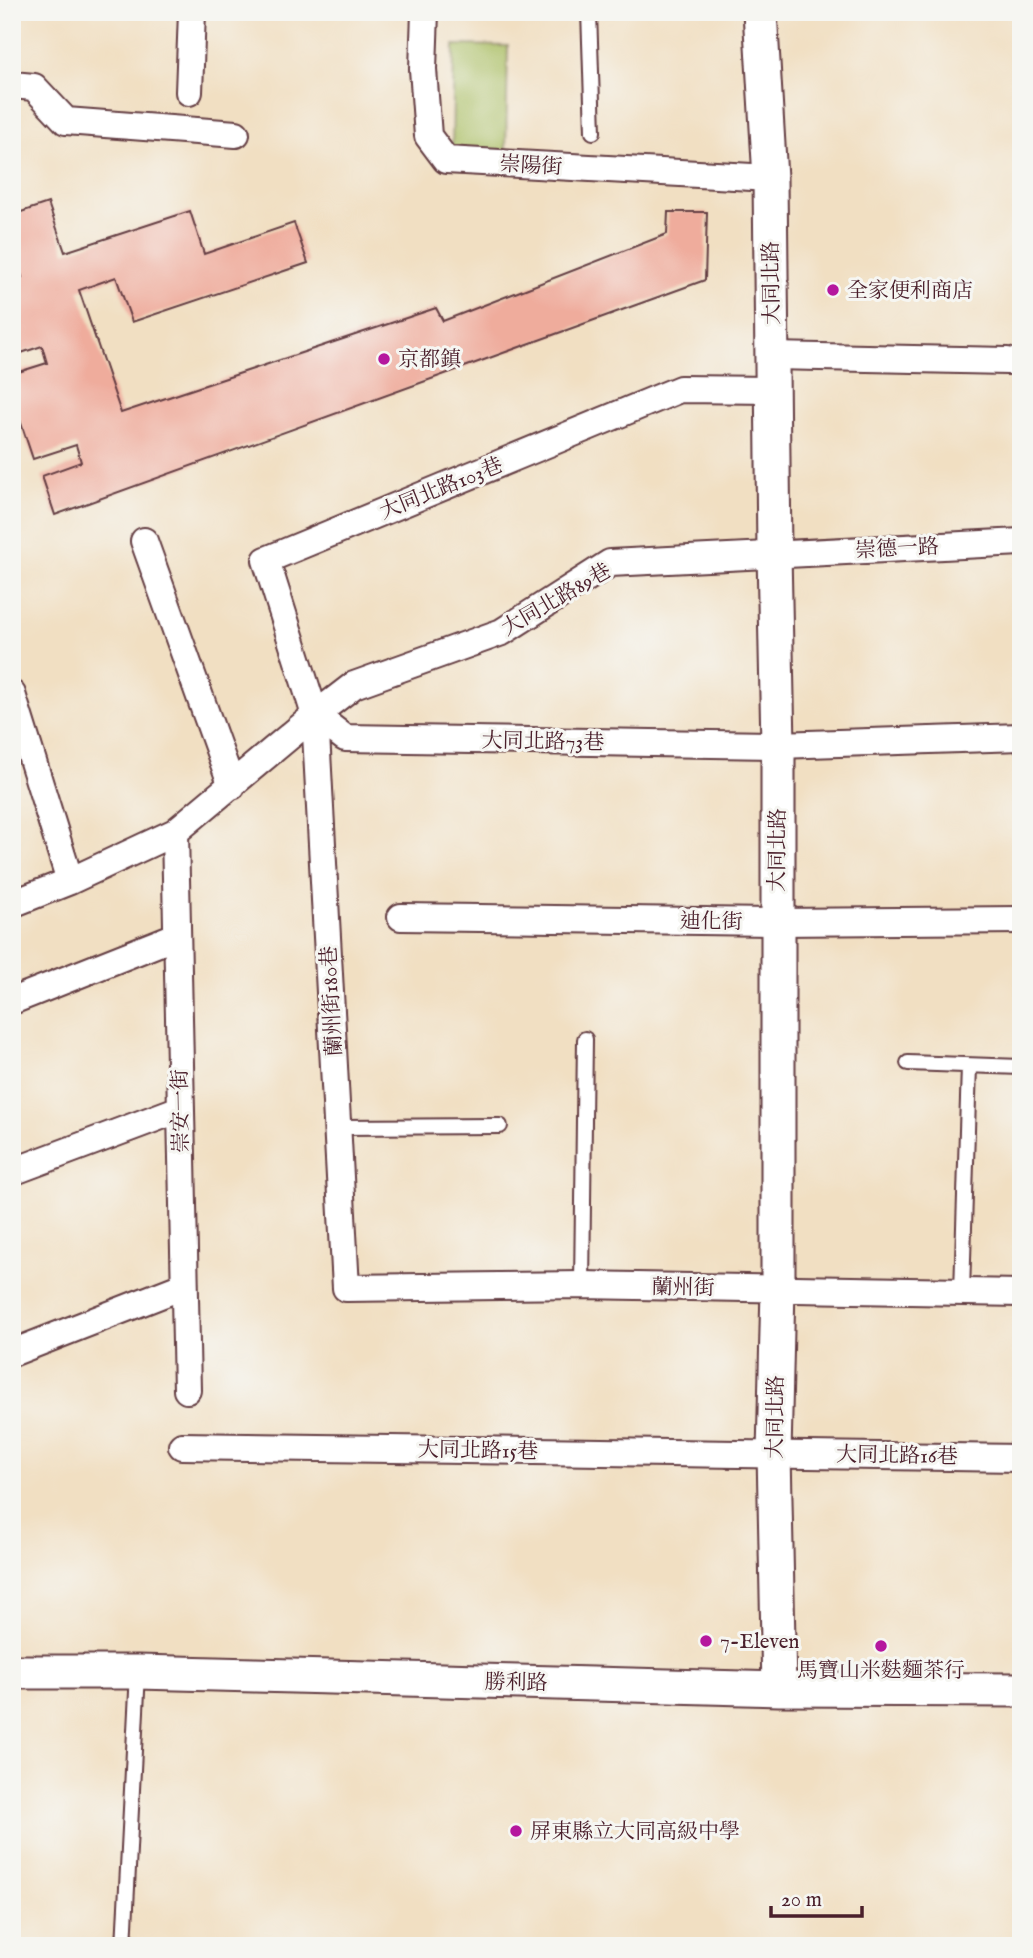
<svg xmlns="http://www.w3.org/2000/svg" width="1033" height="1958" font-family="'IM FELL English','Noto Serif TC',serif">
<rect width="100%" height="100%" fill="#f6f6f2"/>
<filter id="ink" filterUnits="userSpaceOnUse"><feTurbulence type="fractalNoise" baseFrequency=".0143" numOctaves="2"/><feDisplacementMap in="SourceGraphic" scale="14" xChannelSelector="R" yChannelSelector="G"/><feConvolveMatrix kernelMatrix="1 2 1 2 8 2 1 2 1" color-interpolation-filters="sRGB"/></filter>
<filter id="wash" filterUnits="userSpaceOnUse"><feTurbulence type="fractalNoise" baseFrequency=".00686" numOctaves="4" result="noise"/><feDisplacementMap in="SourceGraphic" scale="28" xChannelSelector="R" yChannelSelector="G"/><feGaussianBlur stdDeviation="1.57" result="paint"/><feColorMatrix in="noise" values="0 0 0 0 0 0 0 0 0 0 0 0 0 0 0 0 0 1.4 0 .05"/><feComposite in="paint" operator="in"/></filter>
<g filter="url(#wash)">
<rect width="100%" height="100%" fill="#f1dfc2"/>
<path fill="#a9bd61" stroke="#7a6e46" stroke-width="2" d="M454,45l54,1 -2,104 -54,-1z"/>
<g id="blocks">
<path fill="#efac9c" d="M48,203l17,49 125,-41 14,43 90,-31 14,40 -176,59 -16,-45 -37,13 42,123 315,-105 7,13 224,-87 1,-22h39l-2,68 -650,235 -13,-39 39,-14 -5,-17 -43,14 -21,-63v-22l35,-11 -5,-17 -30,10v-76l10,-3 -6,-19 -4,1v-44z
M1016,1199h5v66h-5z"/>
</g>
</g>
<g filter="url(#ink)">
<use href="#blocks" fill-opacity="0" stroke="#633c42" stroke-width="2"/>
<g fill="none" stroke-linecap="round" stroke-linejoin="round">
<g stroke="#633c42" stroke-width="18">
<path id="service" d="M589,12l4,120
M908,1063l113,4
M337,1127l163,-1
M582,1285l3,-246
M962,1292l7,-226
M124,1946l14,-274"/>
</g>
<g stroke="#633c42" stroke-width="30">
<path id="minor" d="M425,12l-2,57 5,67 18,24 324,18
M12,85l22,2 32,34 170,13
M189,92l3,-80
M773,356l234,5
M773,390l-93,-1 -414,171 49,155 31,573 236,-3 439,8
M144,541l88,245
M12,694l58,187
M315,715l30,23 433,7 243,-8
M175,832l12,558
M12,904l58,-23 105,-49 140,-117 39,-30 148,-53 108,-69 411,-21
M401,917l376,5 244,-2
M12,1001l164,-65
M12,1172l168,-63
M12,1353l171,-67
M182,1446l839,12"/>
</g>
<g stroke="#633c42" stroke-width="37">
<path id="tertiary" d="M760,12l10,166 4,375 4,192v543l-4,165 5,236
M12,1672h126l641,17 242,1"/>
</g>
<use href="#service" stroke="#fff" stroke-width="14"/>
<use href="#minor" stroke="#fff" stroke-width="26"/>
<use href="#tertiary" stroke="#fff" stroke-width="33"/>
</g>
</g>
<g fill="#b5179e" stroke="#f6f6f2" stroke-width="2.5">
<circle cx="833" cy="290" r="7"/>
<circle cx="384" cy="359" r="7"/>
<circle cx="706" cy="1641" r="7"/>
<circle cx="881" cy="1646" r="7"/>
<circle cx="516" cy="1831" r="7"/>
</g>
<g text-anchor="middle" stroke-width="6" stroke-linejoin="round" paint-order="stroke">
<g font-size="21" fill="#4a1f2b" stroke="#f6f6f2">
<text transform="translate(531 165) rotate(3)" y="7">崇陽街</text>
<text transform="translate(771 283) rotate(-91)" y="7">大同北路</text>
<text transform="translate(441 488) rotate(-22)" y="7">大同北路103巷</text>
<text transform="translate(897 548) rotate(-3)" y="7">崇德一路</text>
<text transform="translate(556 599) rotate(-30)" y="7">大同北路89巷</text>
<text transform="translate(543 741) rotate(1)" y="7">大同北路73巷</text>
<text transform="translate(777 850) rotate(-89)" y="7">大同北路</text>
<text transform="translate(711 921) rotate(1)" y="7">迪化街</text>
<text transform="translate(331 1001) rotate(-93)" y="7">蘭州街180巷</text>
<text transform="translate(180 1111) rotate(-91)" y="7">崇安一街</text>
<text transform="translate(683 1287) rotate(1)" y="7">蘭州街</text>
<text transform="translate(775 1417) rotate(-89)" y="7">大同北路</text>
<text transform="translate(478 1450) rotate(1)" y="7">大同北路15巷</text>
<text transform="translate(897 1455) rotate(1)" y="7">大同北路16巷</text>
<text transform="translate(516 1682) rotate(1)" y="7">勝利路</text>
</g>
<g font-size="21" fill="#4a1f2b" stroke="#f6f6f2" text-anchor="start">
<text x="847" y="297">全家便利商店</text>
<text x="398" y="366">京都鎮</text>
<text x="720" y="1648">7-Eleven</text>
<text x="881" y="1677" text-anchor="middle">馬寶山米麩麵茶行</text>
<text x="530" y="1838">屏東縣立大同高級中學</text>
</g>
</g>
<rect width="1033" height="1958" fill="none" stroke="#f6f6f2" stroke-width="42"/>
<path d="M771 1906v10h91v-10" fill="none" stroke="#4a1f2b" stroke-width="3.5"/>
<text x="781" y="1906" font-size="21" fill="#4a1f2b" stroke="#f6f6f2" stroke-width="5" paint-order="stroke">20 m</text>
</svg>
